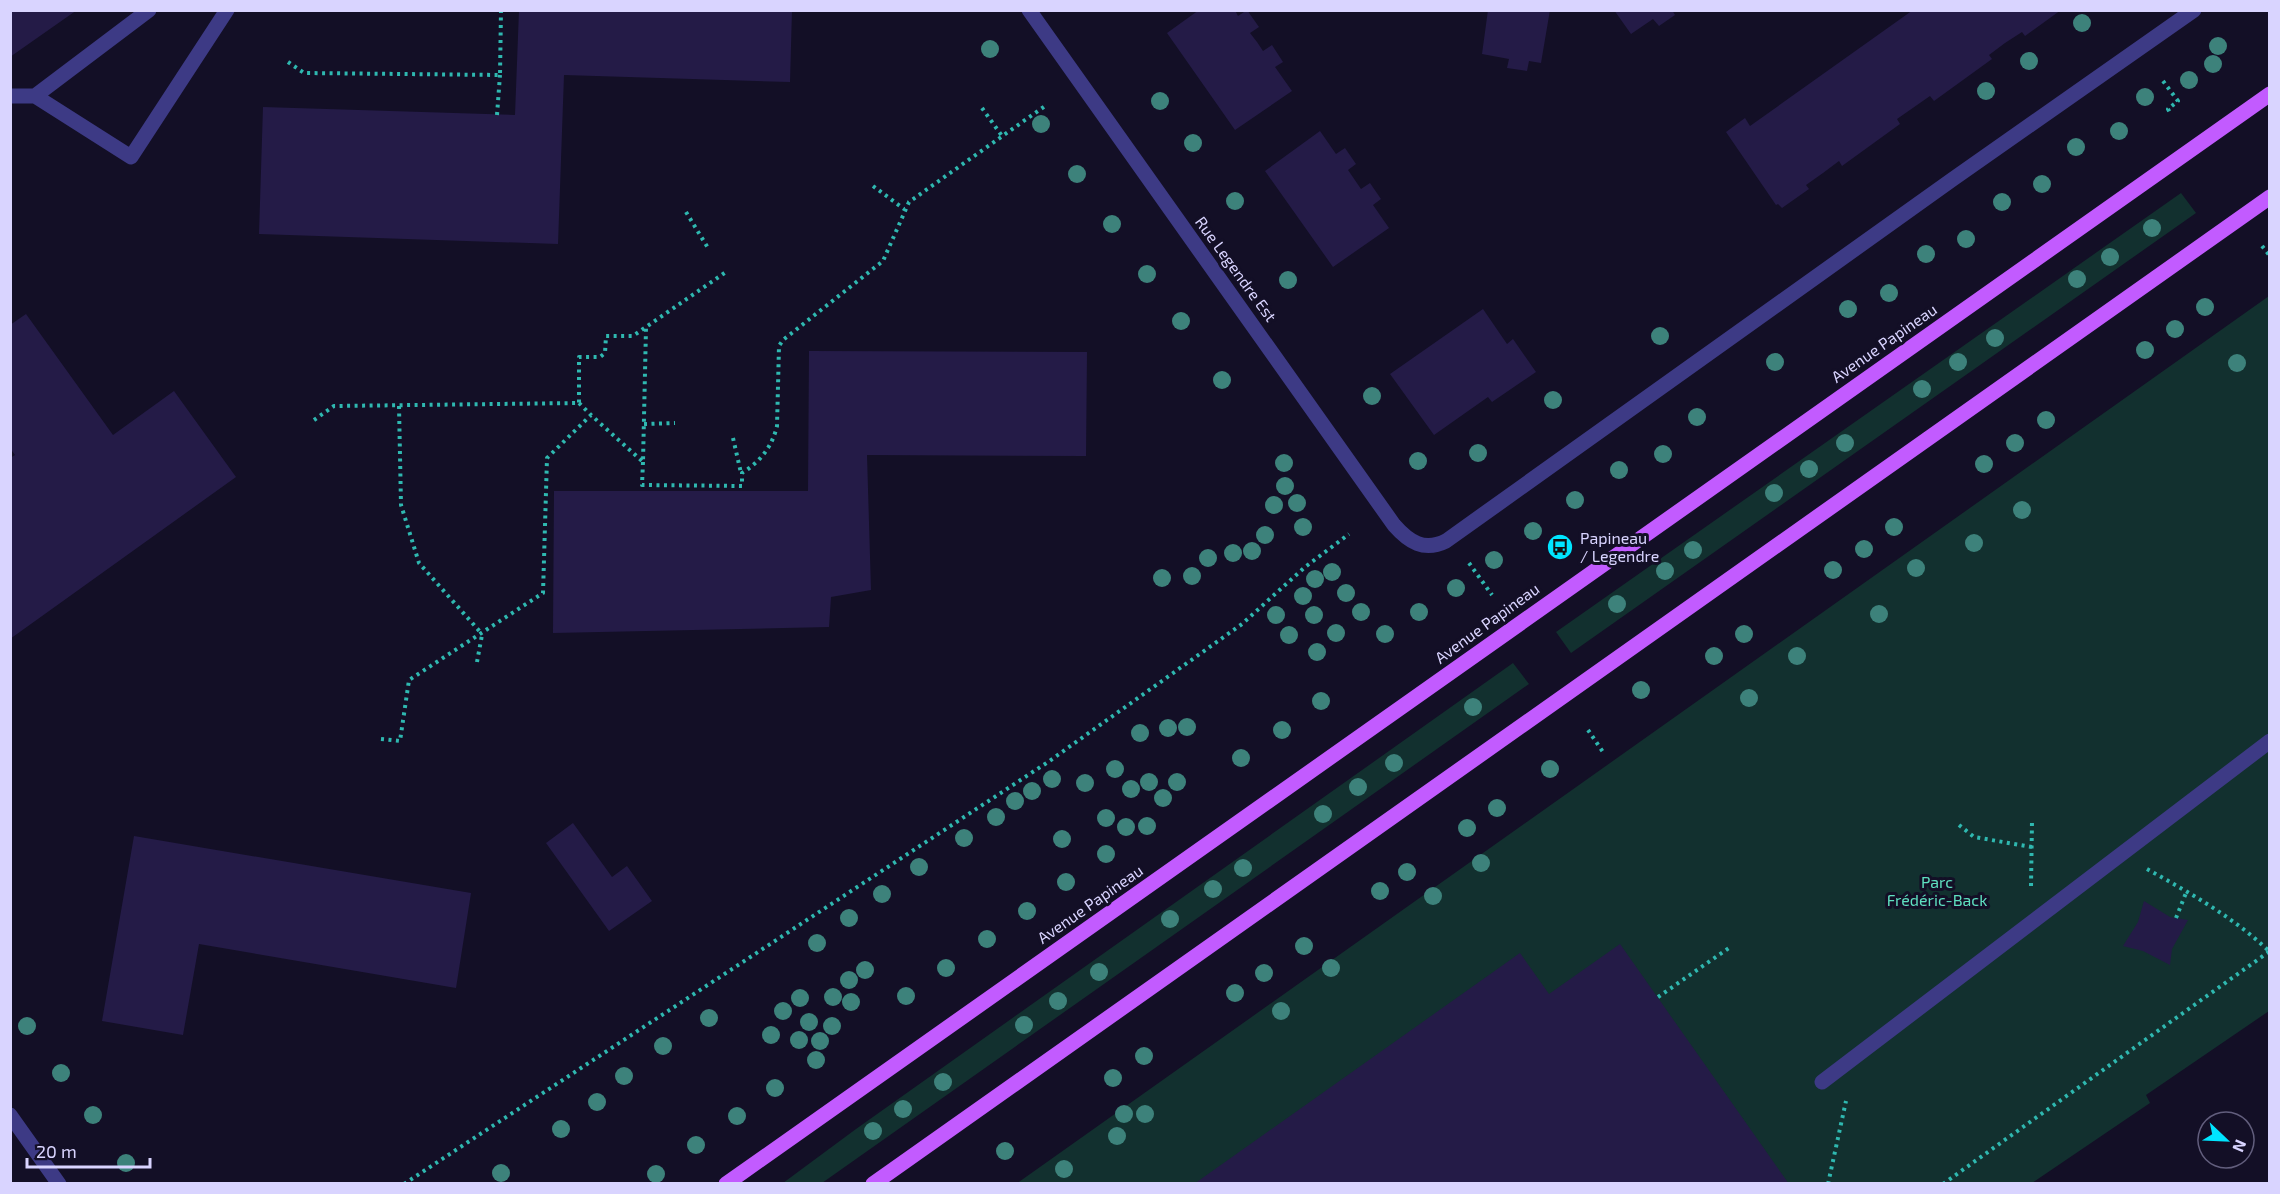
<svg xmlns="http://www.w3.org/2000/svg" width="2280" height="1194" font-family="'Exo 2',sans-serif">
<rect width="100%" height="100%" fill="#130f26"/>
<path fill="#12302f" d="M2181,193l15,20 -625,440 -15,-21z
M2269,296v715l-123,84 4,8 -118,80 -1016,1z
M1513,663l16,21 -707,499h-39l73,-54z"/>
<path fill="#241b47" d="M10,10h67l-67,47z
M519,10h273l-2,72 -226,-7 -6,169 -299,-10 4,-127 252,8z
M1199,10h36l3,6 9,-6 12,17 -9,6 7,9 6,9 9,-6 11,17 -8,5 17,24 -57,39 -68,-97z
M1488,10h62l-9,53 -12,-2 -2,10 -20,-3 2,-9 -27,-5z
M1614,10h58l3,5 -16,11 -6,-7 -22,15z
M1913,10h148l-36,26 -3,-4 -17,11 -16,12 3,4 -58,42 -4,-5 -33,23 3,5 -58,42 -3,-5 -16,12 -17,12 3,4 -27,19 -4,-4 -2,1 -50,-73 19,-14 5,8z
M1320,131l16,23 9,-6 11,16 -8,6 13,19 9,-6 11,16 -8,6 16,23 -56,39 -68,-96z
M1483,309l24,35 6,-5 23,33 -44,30 -4,-5 -54,38 -44,-61z
M26,314l87,121 61,-44 62,86 -226,162v-181l5,-3 -5,-7v-123z
M809,351l278,1 -1,104 -219,-1 4,135 -40,7 -2,30 -276,6 1,-142h254z
M573,823l39,54 15,-11 25,35 -43,30 -63,-88z
M134,836l337,57 -15,95 -257,-44 -16,91 -81,-14z
M2144,901l26,16 18,3 -16,29 -2,16 -27,-14 -20,-5 15,-24z
M1620,944l169,240h-595l326,-231 29,41z"/>
<g fill="none" stroke-linecap="round" stroke-linejoin="round">
<path stroke="#2fb8b0" stroke-width="4" stroke-dasharray="3 4.5" stroke-linecap="butt" d="M288,62l16,11 196,2 1,-65
M2163,81l15,20 -10,8 3,6
M982,108l20,28
M497,115l3,-40
M873,186l31,23
M686,212l22,36
M2262,246l8,10
M579,403l12,12
M399,406l2,99 18,58 63,71
M314,420l20,-14 245,-3v-46h21l5,-4 1,-17h27l93,-64
M644,424l31,-1
M733,438l8,35
M643,462l-1,23 100,1v-13c18,-11 30,-26 35,-47l2,-80 4,-6 100,-79 26,-59 136,-96
M1469,563l23,32
M477,662l5,-27
M1588,730l15,22
M381,739l19,2 9,-61 134,-87 4,-135 44,-43 52,47 3,-134
M1959,825l15,12 58,10
M2147,869c43,24 86,48 122,82
M2031,886l1,-65
M2176,918l10,-25
M1658,997l71,-49
M404,1184l644,-422 194,-138 63,-57 44,-33
M1828,1184l18,-83
M1943,1184l327,-233"/>
<path stroke="#3d3a85" stroke-width="15" d="M10,96h25l114,-86
M35,96l96,61 96,-147
M1822,1082l448,-341"/>
<path stroke="#3d3a85" stroke-width="15" d="M1029,10l365,515c15,17 30,27 52,16l507,-362 241,-169
M10,1115l49,69"/>
<path stroke="#c25bff" stroke-width="15" d="M726,1184l1544,-1090
M873,1184l1397,-987"/>
</g>
<g fill="#3d827b">
<circle cx="2082" cy="23" r="9"/>
<circle cx="2218" cy="46" r="9"/>
<circle cx="990" cy="49" r="9"/>
<circle cx="2029" cy="61" r="9"/>
<circle cx="2213" cy="64" r="9"/>
<circle cx="2189" cy="80" r="9"/>
<circle cx="1986" cy="91" r="9"/>
<circle cx="2145" cy="97" r="9"/>
<circle cx="1160" cy="101" r="9"/>
<circle cx="1041" cy="124" r="9"/>
<circle cx="2119" cy="131" r="9"/>
<circle cx="1193" cy="143" r="9"/>
<circle cx="2076" cy="147" r="9"/>
<circle cx="1077" cy="174" r="9"/>
<circle cx="2042" cy="184" r="9"/>
<circle cx="1235" cy="201" r="9"/>
<circle cx="2002" cy="202" r="9"/>
<circle cx="1112" cy="224" r="9"/>
<circle cx="2152" cy="228" r="9"/>
<circle cx="1966" cy="239" r="9"/>
<circle cx="1926" cy="254" r="9"/>
<circle cx="2110" cy="257" r="9"/>
<circle cx="1147" cy="274" r="9"/>
<circle cx="2077" cy="279" r="9"/>
<circle cx="1288" cy="280" r="9"/>
<circle cx="1889" cy="293" r="9"/>
<circle cx="2205" cy="307" r="9"/>
<circle cx="1848" cy="309" r="9"/>
<circle cx="1181" cy="321" r="9"/>
<circle cx="2175" cy="329" r="9"/>
<circle cx="1660" cy="336" r="9"/>
<circle cx="1995" cy="338" r="9"/>
<circle cx="2145" cy="350" r="9"/>
<circle cx="1775" cy="362" r="9"/>
<circle cx="1958" cy="362" r="9"/>
<circle cx="2237" cy="363" r="9"/>
<circle cx="1222" cy="380" r="9"/>
<circle cx="1922" cy="389" r="9"/>
<circle cx="1372" cy="396" r="9"/>
<circle cx="1553" cy="400" r="9"/>
<circle cx="1697" cy="417" r="9"/>
<circle cx="2046" cy="420" r="9"/>
<circle cx="1845" cy="443" r="9"/>
<circle cx="2015" cy="443" r="9"/>
<circle cx="1478" cy="453" r="9"/>
<circle cx="1663" cy="454" r="9"/>
<circle cx="1418" cy="461" r="9"/>
<circle cx="1284" cy="463" r="9"/>
<circle cx="1984" cy="464" r="9"/>
<circle cx="1809" cy="469" r="9"/>
<circle cx="1619" cy="470" r="9"/>
<circle cx="1285" cy="486" r="9"/>
<circle cx="1774" cy="493" r="9"/>
<circle cx="1575" cy="500" r="9"/>
<circle cx="1297" cy="503" r="9"/>
<circle cx="1274" cy="505" r="9"/>
<circle cx="2022" cy="510" r="9"/>
<circle cx="1303" cy="527" r="9"/>
<circle cx="1894" cy="527" r="9"/>
<circle cx="1533" cy="531" r="9"/>
<circle cx="1265" cy="535" r="9"/>
<circle cx="1974" cy="543" r="9"/>
<circle cx="1864" cy="549" r="9"/>
<circle cx="1693" cy="550" r="9"/>
<circle cx="1252" cy="551" r="9"/>
<circle cx="1233" cy="553" r="9"/>
<circle cx="1208" cy="558" r="9"/>
<circle cx="1494" cy="560" r="9"/>
<circle cx="1916" cy="568" r="9"/>
<circle cx="1833" cy="570" r="9"/>
<circle cx="1665" cy="571" r="9"/>
<circle cx="1332" cy="572" r="9"/>
<circle cx="1192" cy="576" r="9"/>
<circle cx="1162" cy="578" r="9"/>
<circle cx="1315" cy="579" r="9"/>
<circle cx="1456" cy="588" r="9"/>
<circle cx="1346" cy="593" r="9"/>
<circle cx="1303" cy="596" r="9"/>
<circle cx="1617" cy="604" r="9"/>
<circle cx="1361" cy="612" r="9"/>
<circle cx="1419" cy="612" r="9"/>
<circle cx="1879" cy="614" r="9"/>
<circle cx="1276" cy="615" r="9"/>
<circle cx="1314" cy="615" r="9"/>
<circle cx="1336" cy="633" r="9"/>
<circle cx="1385" cy="634" r="9"/>
<circle cx="1744" cy="634" r="9"/>
<circle cx="1289" cy="635" r="9"/>
<circle cx="1317" cy="652" r="9"/>
<circle cx="1714" cy="656" r="9"/>
<circle cx="1797" cy="656" r="9"/>
<circle cx="1641" cy="690" r="9"/>
<circle cx="1749" cy="698" r="9"/>
<circle cx="1321" cy="701" r="9"/>
<circle cx="1473" cy="707" r="9"/>
<circle cx="1187" cy="727" r="9"/>
<circle cx="1168" cy="728" r="9"/>
<circle cx="1282" cy="730" r="9"/>
<circle cx="1140" cy="733" r="9"/>
<circle cx="1241" cy="758" r="9"/>
<circle cx="1394" cy="763" r="9"/>
<circle cx="1115" cy="769" r="9"/>
<circle cx="1550" cy="769" r="9"/>
<circle cx="1052" cy="779" r="9"/>
<circle cx="1149" cy="782" r="9"/>
<circle cx="1177" cy="782" r="9"/>
<circle cx="1085" cy="783" r="9"/>
<circle cx="1358" cy="787" r="9"/>
<circle cx="1131" cy="789" r="9"/>
<circle cx="1032" cy="791" r="9"/>
<circle cx="1163" cy="798" r="9"/>
<circle cx="1015" cy="801" r="9"/>
<circle cx="1497" cy="808" r="9"/>
<circle cx="1323" cy="814" r="9"/>
<circle cx="996" cy="817" r="9"/>
<circle cx="1106" cy="818" r="9"/>
<circle cx="1147" cy="826" r="9"/>
<circle cx="1126" cy="827" r="9"/>
<circle cx="1467" cy="828" r="9"/>
<circle cx="964" cy="838" r="9"/>
<circle cx="1062" cy="839" r="9"/>
<circle cx="1106" cy="854" r="9"/>
<circle cx="1481" cy="863" r="9"/>
<circle cx="919" cy="867" r="9"/>
<circle cx="1243" cy="868" r="9"/>
<circle cx="1407" cy="872" r="9"/>
<circle cx="1066" cy="882" r="9"/>
<circle cx="1213" cy="889" r="9"/>
<circle cx="1380" cy="891" r="9"/>
<circle cx="882" cy="894" r="9"/>
<circle cx="1433" cy="896" r="9"/>
<circle cx="1027" cy="911" r="9"/>
<circle cx="849" cy="918" r="9"/>
<circle cx="1170" cy="919" r="9"/>
<circle cx="987" cy="939" r="9"/>
<circle cx="817" cy="943" r="9"/>
<circle cx="1304" cy="946" r="9"/>
<circle cx="946" cy="968" r="9"/>
<circle cx="1331" cy="968" r="9"/>
<circle cx="865" cy="970" r="9"/>
<circle cx="1099" cy="972" r="9"/>
<circle cx="1264" cy="973" r="9"/>
<circle cx="849" cy="980" r="9"/>
<circle cx="1235" cy="993" r="9"/>
<circle cx="906" cy="996" r="9"/>
<circle cx="833" cy="997" r="9"/>
<circle cx="800" cy="998" r="9"/>
<circle cx="1058" cy="1001" r="9"/>
<circle cx="851" cy="1002" r="9"/>
<circle cx="783" cy="1011" r="9"/>
<circle cx="1281" cy="1011" r="9"/>
<circle cx="709" cy="1018" r="9"/>
<circle cx="809" cy="1022" r="9"/>
<circle cx="1024" cy="1025" r="9"/>
<circle cx="27" cy="1026" r="9"/>
<circle cx="832" cy="1026" r="9"/>
<circle cx="771" cy="1035" r="9"/>
<circle cx="799" cy="1040" r="9"/>
<circle cx="820" cy="1041" r="9"/>
<circle cx="663" cy="1046" r="9"/>
<circle cx="1144" cy="1056" r="9"/>
<circle cx="816" cy="1060" r="9"/>
<circle cx="61" cy="1073" r="9"/>
<circle cx="624" cy="1076" r="9"/>
<circle cx="1113" cy="1078" r="9"/>
<circle cx="943" cy="1082" r="9"/>
<circle cx="775" cy="1088" r="9"/>
<circle cx="597" cy="1102" r="9"/>
<circle cx="903" cy="1109" r="9"/>
<circle cx="1124" cy="1114" r="9"/>
<circle cx="1145" cy="1114" r="9"/>
<circle cx="93" cy="1115" r="9"/>
<circle cx="737" cy="1116" r="9"/>
<circle cx="561" cy="1129" r="9"/>
<circle cx="873" cy="1131" r="9"/>
<circle cx="1117" cy="1136" r="9"/>
<circle cx="696" cy="1145" r="9"/>
<circle cx="1005" cy="1151" r="9"/>
<circle cx="126" cy="1163" r="9"/>
<circle cx="1064" cy="1169" r="9"/>
<circle cx="501" cy="1173" r="9"/>
<circle cx="656" cy="1174" r="9"/>
</g>
<defs>
<g id="bus-disc" transform="scale(1.35)"><circle r="9.5" fill="#00e5ff" stroke="#130f26"/><path d="M-5-6H5V4H4V6H2V4H-2V6H-4V4H-5ZM-3.5-4V0h7V-4ZM-3.5 1.2v1.5H-2V1.2ZM2 1.2v1.5H3.5V1.2Z" fill="#111"/></g>
</defs>
<g fill-rule="evenodd">
<use href="#bus-disc" x="1560" y="547"/>
</g>
<g text-anchor="middle" stroke-width="6" stroke-linejoin="round" paint-order="stroke">
<g font-size="16" fill="#d9d4ff" stroke="#130f26">
<text transform="translate(1236 269) rotate(54)" y="6">Rue Legendre Est</text>
<text transform="translate(1884 343) rotate(-35)" y="6">Avenue Papineau</text>
<text transform="translate(1487 623) rotate(-36)" y="6">Avenue Papineau</text>
<text transform="translate(1090 904) rotate(-35)" y="6">Avenue Papineau</text>
</g>
<g font-size="16" fill="#d9d4ff" stroke="#130f26" text-anchor="start">
<text x="1580" y="544">Papineau<tspan x="1580" dy="18">/ Legendre</tspan></text>
</g>
<g font-size="16" fill="#5fe0c0" stroke="#130f26">
<text x="1937" y="888">Parc<tspan x="1937" dy="18">Frédéric-Back</tspan></text>
</g>
</g>
<rect width="2280" height="1194" fill="none" stroke="#d9d4ff" stroke-width="24"/>
<g transform="translate(2226 1140) rotate(113)"><circle r="28" fill="#130f26" stroke="#625e7d" stroke-width="1.5"/>
<path d="M0-4.5L10 22L0 15L-10 22Z" fill="#00e5ff"/>
<text y="-9" font-size="16" font-weight="bold" text-anchor="middle" fill="#d9d4ff">N</text>
</g>
<path d="M27 1158v9h123v-9" fill="none" stroke="#d9d4ff" stroke-width="3"/>
<text x="36" y="1158" font-size="18" fill="#d9d4ff" stroke="#130f26" stroke-width="4.5" paint-order="stroke">20 m</text>
</svg>
